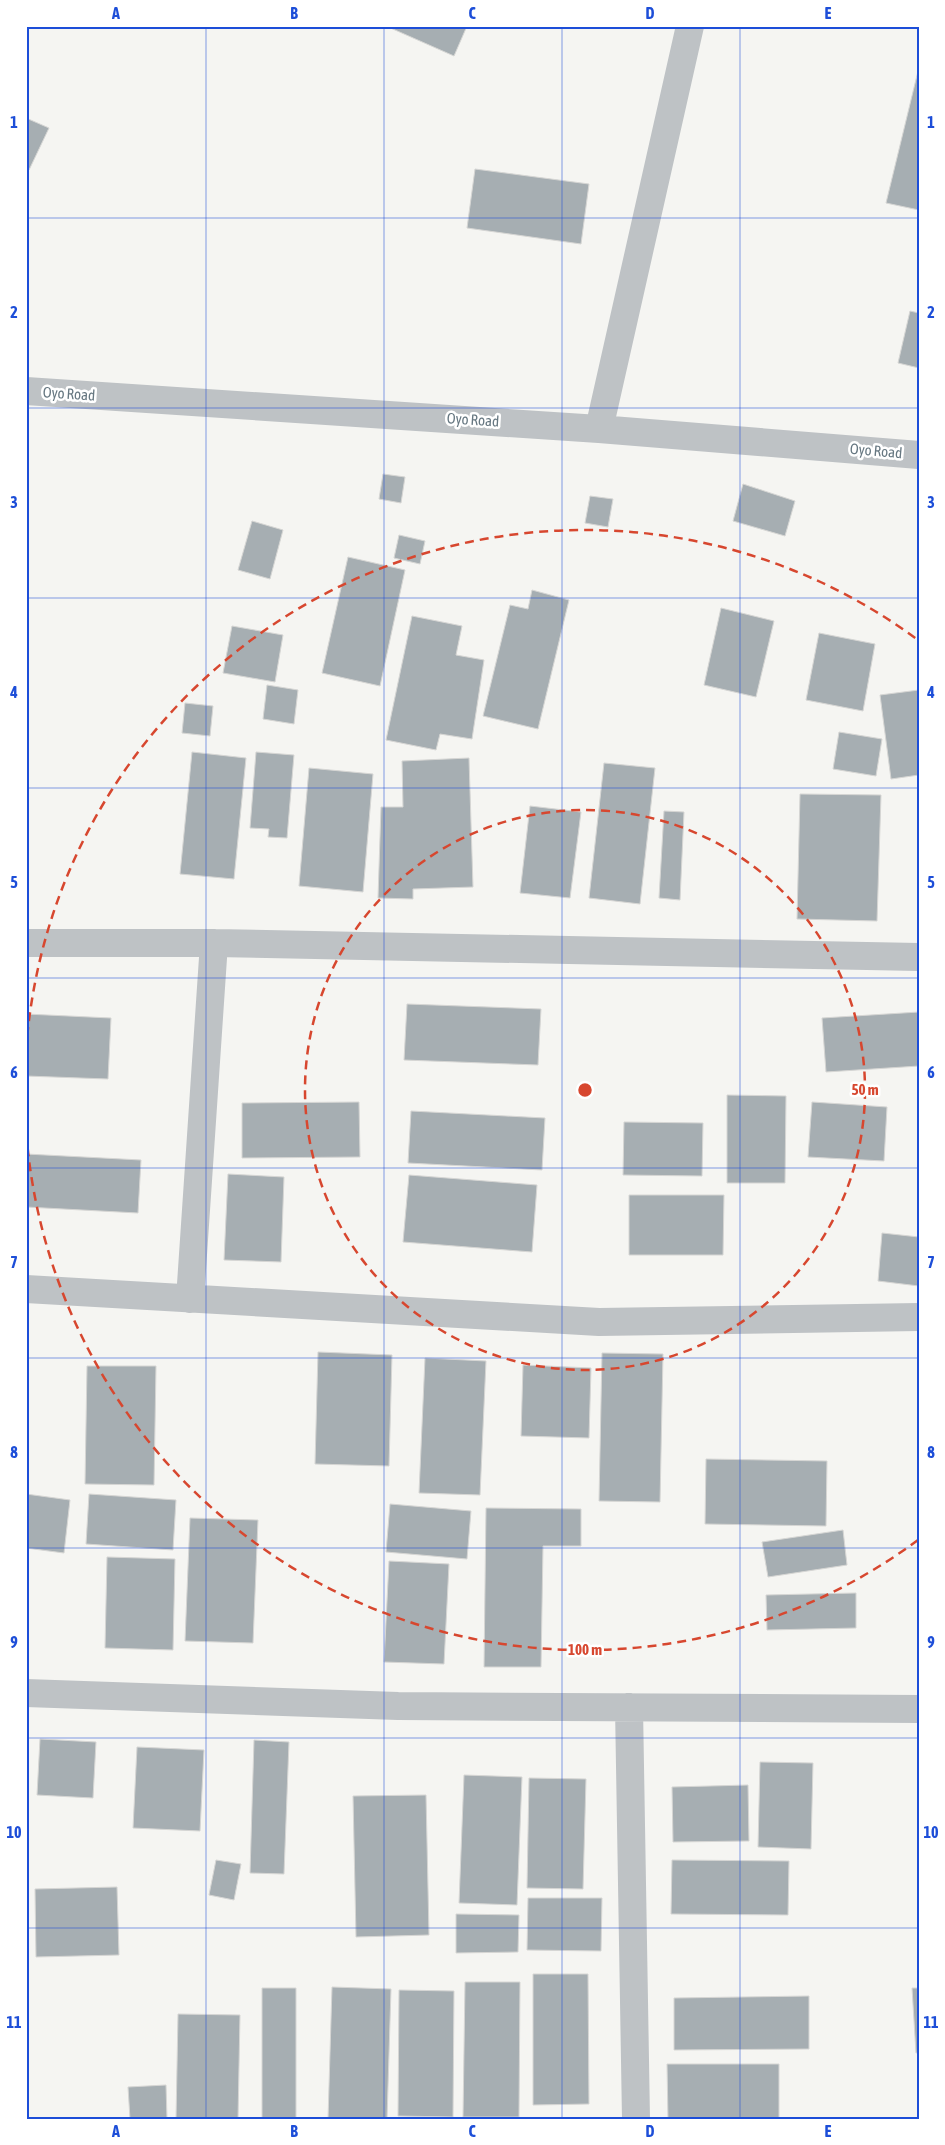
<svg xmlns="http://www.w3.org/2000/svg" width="945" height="2145" font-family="'Asap Condensed',sans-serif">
<rect width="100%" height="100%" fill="#f5f5f2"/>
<path fill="#a6aeb2" stroke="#d6d6d4" d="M386,26h81l-13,30z
M919,67v143l-33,-7z
M26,118l23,10 -20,42 -3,-1z
M475,169l114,15 -8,60 -114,-16z
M910,311l9,2v55l-21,-5z
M383,474l22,3 -4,26 -22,-4z
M743,484l52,17 -10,35 -52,-15z
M590,496l23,3 -5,28 -23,-4z
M252,521l31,9 -13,49 -32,-9z
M399,535l26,6 -5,23 -26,-6z
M348,557l57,13 -25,116 -58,-13z
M532,590l37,10 -31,129 -55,-13 27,-111 18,4z
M721,608l53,13 -18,76 -52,-12z
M412,616l50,10 -6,29 28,5 -12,79 -32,-5 -4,16 -50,-10z
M232,626l51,9 -8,47 -52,-9z
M819,633l56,11 -12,67 -57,-11z
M267,685l31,5 -4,34 -31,-5z
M919,690v85l-28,4 -11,-84z
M185,703l28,3 -3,30 -28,-3z
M839,732l43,7 -6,37 -43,-7z
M192,752l54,6 -12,121 -54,-5z
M256,752l38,3 -7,83 -19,-1 1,-8 -19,-1z
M469,758l4,129 -60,2v10l-35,-1 3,-91h22l-1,-46z
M604,763l51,5 -15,136 -51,-6z
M309,768l64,6 -10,118 -64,-6z
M800,794l81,1 -4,126 -80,-2z
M530,806l51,6 -11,86 -50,-5z
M664,811l20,1 -4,88 -21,-2z
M407,1004l134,5 -3,56 -134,-5z
M919,1012v54l-93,6 -4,-54z
M26,1014l85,4 -3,61 -82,-3z
M727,1095l59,1 -1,87h-58z
M359,1102l1,55 -118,1v-55z
M812,1102l75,5 -3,54 -76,-4z
M411,1111l134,7 -3,52 -134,-7z
M624,1122l79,1 -1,53 -79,-1z
M26,1154l115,6 -3,53 -112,-6z
M228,1174l56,3 -3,85 -57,-2z
M409,1175l128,10 -5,67 -129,-10z
M629,1195h95l-1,60h-94z
M882,1233l37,4v49l-41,-5z
M318,1352l74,3 -3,111 -74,-2z
M602,1353l61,1 -3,148 -61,-1z
M425,1358l61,3 -6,134 -61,-2z
M523,1365l68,3 -2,70 -68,-2z
M87,1366h69l-2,119 -69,-1z
M706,1459l121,2 -1,65 -121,-2z
M26,1494l44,6 -6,53 -38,-5z
M89,1494l87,6 -3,50 -87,-6z
M390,1504l81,7 -4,48 -81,-7z
M486,1508l95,1v37h-38l-2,121h-57z
M190,1518l68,2 -5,123 -68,-2z
M843,1530l4,35 -79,12 -6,-35z
M107,1557l68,2 -2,91 -68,-2z
M389,1561l60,3 -5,100 -60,-2z
M856,1593v35l-89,2 -1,-35z
M40,1739l56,3 -3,56 -56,-3z
M254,1740l35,2 -5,132 -34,-1z
M137,1747l67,3 -4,81 -67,-3z
M760,1762l53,1 -2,86 -53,-2z
M464,1775l58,2 -5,128 -58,-2z
M529,1778l57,1 -3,110 -56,-1z
M748,1785l1,56 -76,1 -1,-55z
M426,1795l3,140 -73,2 -3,-141z
M216,1860l25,4 -7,36 -25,-5z
M672,1860l117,1 -1,54 -117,-1z
M117,1887l2,68 -83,2 -1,-68z
M528,1898h74l-1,53 -74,-1z
M456,1914l63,1 -1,37 -62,1z
M533,1974h55l1,130 -56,1z
M465,1982h55l-1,135h-56z
M332,1987l59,2 -4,130h-59z
M262,1988h34v131h-34z
M912,1988h7v65h-3z
M399,1990l55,1 -1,126 -55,-1z
M809,1996v53l-135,1v-52z
M178,2014l62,1 -2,104h-62z
M667,2064h112v55h-111z
M166,2085l1,34h-37l-2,-32z"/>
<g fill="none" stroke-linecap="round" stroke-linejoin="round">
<path stroke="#bec2c5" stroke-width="28" d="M26,391l573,38 320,26
M599,429l91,-403
M26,943h188l705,14
M26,1289l573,33 320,-5
M190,1299l24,-356
M26,1693l372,13 521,3
M629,1707l7,412"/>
</g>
<path fill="none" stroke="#1d4ed8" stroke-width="1" stroke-opacity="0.55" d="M206,26v2093M384,26v2093M562,26v2093M740,26v2093M26,218h893M26,408h893M26,598h893M26,788h893M26,978h893M26,1168h893M26,1358h893M26,1548h893M26,1738h893M26,1928h893"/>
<g fill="none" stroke="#d7472f" stroke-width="2.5" stroke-dasharray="9 6">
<circle cx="585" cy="1090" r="280"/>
<path d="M918 1540A560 560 0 0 1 26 1129M26 1051A560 560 0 0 1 918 640"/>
</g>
<g text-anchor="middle" stroke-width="5" stroke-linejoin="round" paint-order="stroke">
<g font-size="15" fill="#667781" stroke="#fff">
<text transform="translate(69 394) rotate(4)" y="5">Oyo Road</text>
<text transform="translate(473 420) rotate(4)" y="5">Oyo Road</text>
<text transform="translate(876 451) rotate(5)" y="5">Oyo Road</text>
</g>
</g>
<circle cx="585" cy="1090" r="8" fill="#d7472f" stroke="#fff" stroke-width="2.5"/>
<g font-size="15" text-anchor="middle" font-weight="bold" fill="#d7472f" stroke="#fff" stroke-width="5" stroke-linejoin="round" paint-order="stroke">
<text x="865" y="1095">50 m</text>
<text x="585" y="1655">100 m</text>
</g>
<rect width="945" height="2145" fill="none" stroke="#ffffff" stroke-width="55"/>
<rect x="28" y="28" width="890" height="2090" fill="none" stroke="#1d4ed8" stroke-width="2"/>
<g font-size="16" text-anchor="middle" font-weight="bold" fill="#1d4ed8">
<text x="116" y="19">A</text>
<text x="294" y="19">B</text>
<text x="472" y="19">C</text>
<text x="650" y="19">D</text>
<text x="828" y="19">E</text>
<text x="14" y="128">1</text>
<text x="931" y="128">1</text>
<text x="14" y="318">2</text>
<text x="931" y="318">2</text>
<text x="14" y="508">3</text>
<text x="931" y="508">3</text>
<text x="14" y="698">4</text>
<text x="931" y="698">4</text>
<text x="14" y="888">5</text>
<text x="931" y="888">5</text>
<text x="14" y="1078">6</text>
<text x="931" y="1078">6</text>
<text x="14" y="1268">7</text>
<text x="931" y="1268">7</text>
<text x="14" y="1458">8</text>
<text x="931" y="1458">8</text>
<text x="14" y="1648">9</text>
<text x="931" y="1648">9</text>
<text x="14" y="1838">10</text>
<text x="931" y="1838">10</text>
<text x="14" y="2028">11</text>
<text x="931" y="2028">11</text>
<text x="116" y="2137">A</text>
<text x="294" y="2137">B</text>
<text x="472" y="2137">C</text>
<text x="650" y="2137">D</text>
<text x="828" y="2137">E</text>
</g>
</svg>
